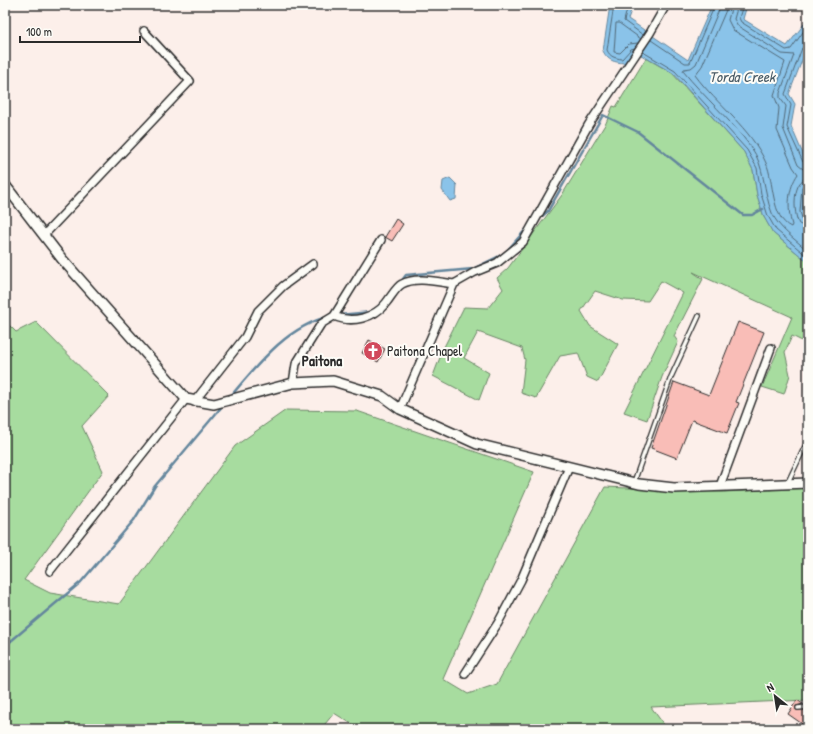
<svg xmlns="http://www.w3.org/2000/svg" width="813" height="734" font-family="'Patrick Hand',sans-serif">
<rect width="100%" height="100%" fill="#fcefea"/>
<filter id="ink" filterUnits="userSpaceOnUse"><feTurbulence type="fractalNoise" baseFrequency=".025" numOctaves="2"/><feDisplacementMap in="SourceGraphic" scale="8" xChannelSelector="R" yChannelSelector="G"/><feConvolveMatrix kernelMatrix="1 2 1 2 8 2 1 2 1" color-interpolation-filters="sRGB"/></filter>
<g filter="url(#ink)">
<path fill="#a7dc9f" stroke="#698465" d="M646,58l26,15 72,79 9,18 4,25 7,22 9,16 35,29v82l-16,-8 -7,16 5,23 -6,19 -22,-7 30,-70 -99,-45 10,7 -29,57 4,6 -16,35 -15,43 -23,-8 59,-119 -22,-12 -13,20 -25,-1 -28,-9 -14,20 9,15 28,18 -20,38 -11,-5 -9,-24 -18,3 -24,42 -15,-5 4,-33 -3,-12 -44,-16 -14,26 25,15 -10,27 -46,-24 11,-29 20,-40 24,1 15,-19 -6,-11 11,-10 54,-73 44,-72 7,-17 3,1z
M5,321l11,11 20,-10 73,74 -27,30 21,45 -79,109 26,13 69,11 116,-158 51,-36 71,1 177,61 -91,207 25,15 29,-10 108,-197 118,5 81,-4 4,1v211l-157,7 16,22h-307l-26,-16 -13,16h-316z"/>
<path fill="#8ac3e9" stroke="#64869d" d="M610,5h23l-5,14 60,41 24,-55h35l-4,14 44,27 21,-27v26l-19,49 6,10 -4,22 15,35 -2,51 4,12v38l-35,-29 -9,-16 -7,-22 -4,-25 -9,-18 -71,-79 -39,-22 -10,12c-10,-1 -16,-2 -21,-12z
M450,178l7,7 -1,14 -6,2 -8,-11 1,-9z"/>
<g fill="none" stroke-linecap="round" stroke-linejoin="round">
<path stroke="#516877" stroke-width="1" d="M614,5l-7,45c3,7 8,8 15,9l9,-10 4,-1
M628,5l-4,16 19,14
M721,5l-25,59 -5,4 -7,1 -1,2c21,26 48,49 68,76 14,19 12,44 21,66 7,16 23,26 36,38
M727,5l-1,5 -24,56 -7,9c22,30 56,53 71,88 8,17 5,55 25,64l1,-2c-5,-17 -4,-37 6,-51l-5,-7 -16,-37 2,-22 -5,-13 11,-33 -52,-32 -5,-10 4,-15
M738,5l-4,14 4,7 44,28 12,1 -14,38v5l6,8 -3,22 15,37 5,4 5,1
M743,5l-4,13 2,4 45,28 5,-1 17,-24
M651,40l34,23h5l25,-58
M638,43l-9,1 -9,9 -6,-1 2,-29h3l22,16
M808,45l-6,3 -17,46 6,11 -4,22 16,35 5,3
M643,52l32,19 72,79 10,18 4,26 7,22 8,14 32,27
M808,178c-16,1 -15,35 -9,46l9,4
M808,183l-4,1 -2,3 -2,25 3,9 5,2"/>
<path stroke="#64869d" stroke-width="2.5" d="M540,218l8,-7 55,-96 35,17 105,83h9l11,-6
M400,283l6,-8 67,-6 31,-15 24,-27
M377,308l9,-10
M339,315l32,-3
M230,397c28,-33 56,-70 100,-81
M5,646l76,-64 53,-62 21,-34 69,-82"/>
</g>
<path fill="#f9bdb7" stroke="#2b2b2b" d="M396,219l7,5 -11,17 -7,-4z
M738,322l26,10 -28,70 3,1 -12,30 -35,-13 -15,38 -26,-10 23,-66 35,13z
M369,340l16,9 -7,13 -16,-9z
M797,700l6,4 -7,2v4h12v18l-20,-14z"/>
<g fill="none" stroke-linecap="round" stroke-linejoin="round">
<g stroke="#2b2b2b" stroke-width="6">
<path id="service" d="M634,482l37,-105 28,-61
M788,482l20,-42
M798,708l10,-1"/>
</g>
<g stroke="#2b2b2b" stroke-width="10">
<path id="minor" d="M44,235l146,-154 -46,-50
M334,316l47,-76
M293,383l3,-19 25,-40 13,-8c18,8 40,2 52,-13 5,-6 10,-16 16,-19 14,-8 36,-2 52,0
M194,402l51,-65 13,-26 25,-25 30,-22
M400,409l54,-125 21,-12 22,-9 26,-21 66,-118 61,-91 16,-28
M720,486l51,-138
M50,571l136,-172
M465,674l33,-51 23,-43 48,-113"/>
</g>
<g stroke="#2b2b2b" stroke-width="12">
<path id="tertiary" d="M5,185l57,74 124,140 28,5 79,-21 40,-2 49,15 18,13 77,35 162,40 35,4 134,-5"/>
</g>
<use href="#service" stroke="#fdfcf7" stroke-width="3.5"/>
<use href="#minor" stroke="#fdfcf7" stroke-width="7"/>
<use href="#tertiary" stroke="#fdfcf7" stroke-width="9"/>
</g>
</g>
<defs>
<g id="church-disc" transform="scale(1)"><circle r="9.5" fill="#d1495b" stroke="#fdfcf7"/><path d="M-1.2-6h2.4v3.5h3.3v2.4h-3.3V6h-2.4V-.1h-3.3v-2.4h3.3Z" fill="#fff"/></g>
</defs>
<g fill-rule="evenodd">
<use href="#church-disc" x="373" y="351"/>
</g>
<g text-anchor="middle" stroke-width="4" stroke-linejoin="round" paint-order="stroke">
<g font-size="14" fill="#2b2b2b" stroke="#fdfcf7" text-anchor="start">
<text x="387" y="356">Paitona Chapel</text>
</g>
<g font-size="15" font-style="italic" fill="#485964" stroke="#fdfcf7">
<text x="742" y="82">Torda Creek</text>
</g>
<g font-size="15" font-weight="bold" fill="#2b2b2b" stroke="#fdfcf7">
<text x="322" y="366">Paitona</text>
</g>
</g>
<rect width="813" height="734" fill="none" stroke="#fdfcf7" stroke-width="20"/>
<rect x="10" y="10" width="793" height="714" fill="none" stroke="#2b2b2b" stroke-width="1.5" filter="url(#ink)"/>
<g transform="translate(775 696) rotate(330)" stroke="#fdfcf7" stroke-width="3" paint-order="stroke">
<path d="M0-3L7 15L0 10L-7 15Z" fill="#2b2b2b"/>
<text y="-6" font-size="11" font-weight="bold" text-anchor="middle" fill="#2b2b2b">N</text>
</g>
<path d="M20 36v6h120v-6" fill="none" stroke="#2b2b2b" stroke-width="2"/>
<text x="26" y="36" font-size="12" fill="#2b2b2b" stroke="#fdfcf7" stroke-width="3" paint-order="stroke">100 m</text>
</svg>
